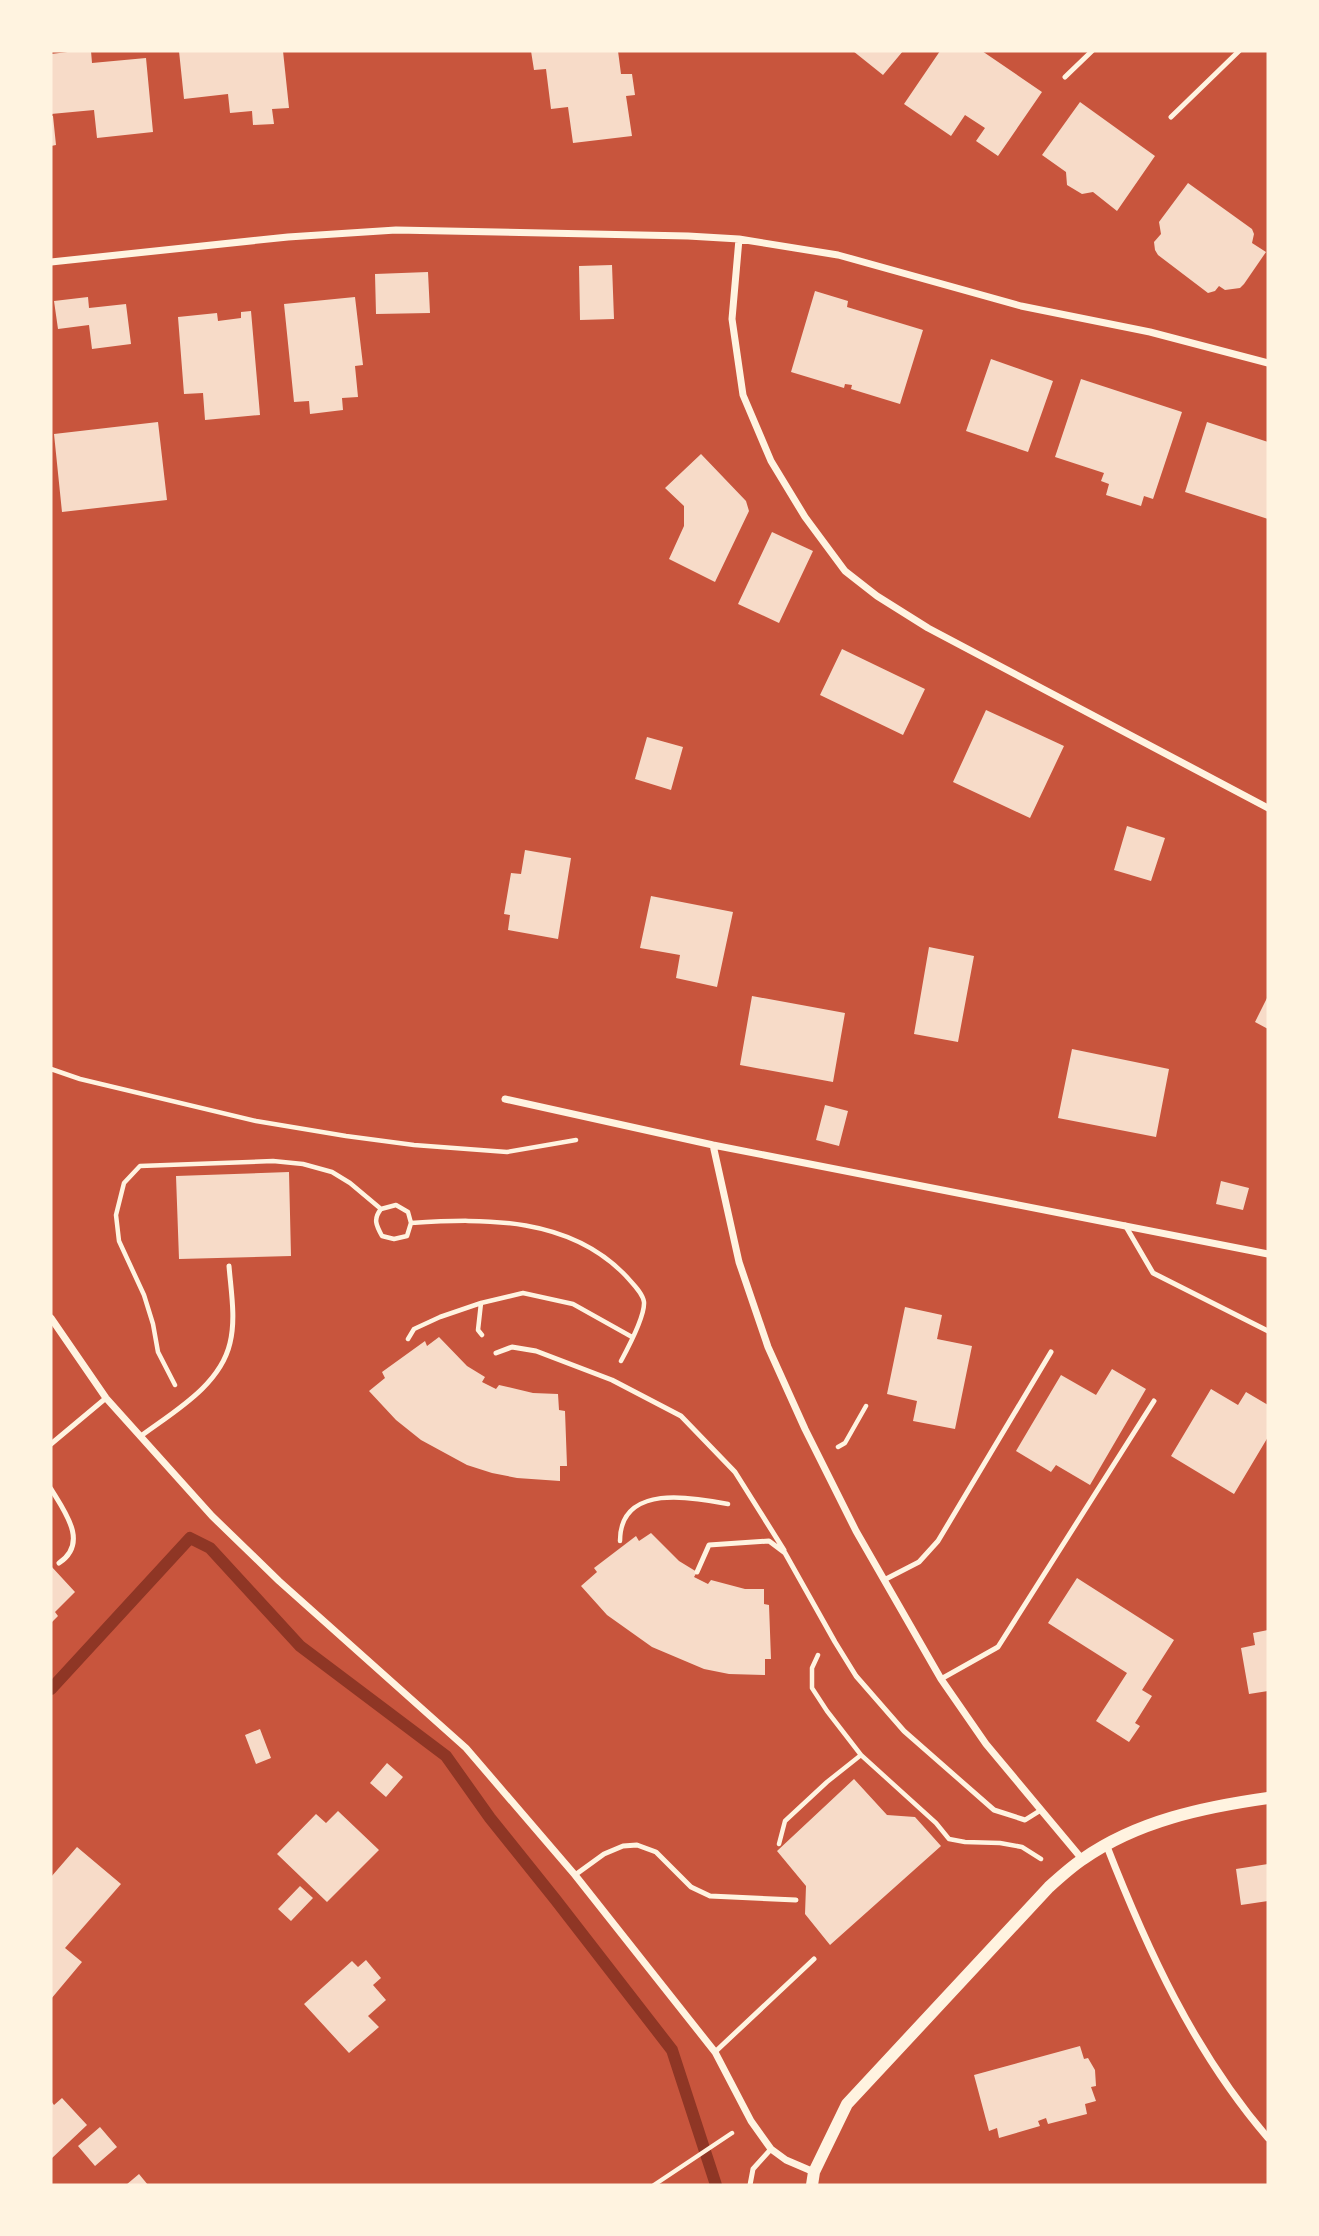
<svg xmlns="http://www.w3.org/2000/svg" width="1319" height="2236" font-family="Arial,sans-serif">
<rect width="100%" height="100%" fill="#c8553d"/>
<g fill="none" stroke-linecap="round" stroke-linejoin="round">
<path stroke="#8f3625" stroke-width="12" d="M51,1689l139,-151 20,10 90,98 146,110 44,62 65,81 117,151 44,135"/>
</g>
<path fill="#f7dbc8" d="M76,51h15l1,12 54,-5 7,74 -56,6 -3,-28 -43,4v-60z
M179,51h104l6,57 -17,1 2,15 -21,1 -1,-14 -22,2 -2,-19 -44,5z
M531,51h87l3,23h11l3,21 -9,1 6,40 -59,7 -5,-36 -17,2 -5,-40 -12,1z
M853,51h50l-20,24z
M940,51h42l60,41 -44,64 -22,-15 9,-13 -20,-13 -14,21 -47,-32z
M1080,102l75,54 -38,55 -24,-19 -11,2 -15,-9 -1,-13 -24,-17z
M51,116h2l3,29 -5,1z
M1188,183l64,46 2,5 -2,9 14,9 -22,32 -4,4 -15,2 -6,-4 -4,5 -7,2 -50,-38 -3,-5 -1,-8 7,-8 -2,-12z
M612,265l2,54 -34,1 -1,-54z
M428,272l2,41 -54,1 -1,-40z
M815,291l33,10 -1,6 76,23 -23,74 -49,-15 1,-4 -7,-1 -1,4 -53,-16z
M88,297l1,11 37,-4 5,40 -39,5 -3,-24 -31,4 -4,-28z
M355,297l8,68 -8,1 3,31 -16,1 1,12 -33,4 -1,-13 -15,1 -10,-98z
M251,311l9,104 -55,5 -2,-27 -19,1 -6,-77 39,-4 1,8 23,-3v-6z
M991,359l62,22 -25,71 -62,-21z
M1081,379l101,33 -29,87 -9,-3 -3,10 -35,-11 3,-11 -8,-3 3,-8 -49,-16z
M158,422l9,78 -105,12 -8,-78z
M1207,422l61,20v77l-83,-27z
M701,454l45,47 3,10 -34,71 -46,-23 15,-33v-20l-19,-18z
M772,532l41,19 -34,72 -41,-19z
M842,649l83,40 -22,46 -83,-40z
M986,710l78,36 -34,72 -77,-36z
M647,737l36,10 -12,43 -36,-11z
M1127,826l38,12 -14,43 -37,-11z
M525,850l46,8 -13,81 -50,-9 2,-15 -6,-1 7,-41 10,1z
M651,896l82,16 -16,75 -41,-9 4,-23 -40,-7z
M929,947l45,9 -16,86 -44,-8z
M752,996l93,17 -12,69 -93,-17z
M1268,996v33l-13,-7z
M1072,1049l97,20 -13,68 -98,-19z
M825,1105l23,6 -9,35 -23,-6z
M289,1172l2,84 -112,3 -3,-83z
M1221,1181l28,7 -6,22 -27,-6z
M905,1307l37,8 -5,24 35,7 -17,83 -42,-8 4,-20 -30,-7z
M439,1337l28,29 18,11 -3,5 14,7 3,-4 34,8 25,1 1,16 6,1 2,55h-7v15l-43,-3 -25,-5 -25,-8 -46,-25 -25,-20 -27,-29 16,-13 -3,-6 43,-31 2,5z
M1112,1369l34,20 -56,96 -34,-20 -5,7 -35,-21 45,-76 35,20z
M1211,1389l27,16 8,-13 22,13v32l-34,57 -63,-38z
M651,1533l28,28 18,11 -3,5 14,7 3,-4 34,9h19v15l5,1 2,54h-6v16l-36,-1 -25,-5 -52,-22 -45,-32 -26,-29 16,-14 -3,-4 42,-32 3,5z
M51,1566l24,26 -20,20 3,4 -7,7z
M1077,1578l97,62 -32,50 10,6 -17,27 5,3 -11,16 -33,-21 31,-48 -79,-50z
M1268,1630v61l-19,3 -8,-46 14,-3 -2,-12z
M260,1729l11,29 -15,6 -11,-29z
M387,1763l16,14 -17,20 -16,-14z
M854,1779l33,36 28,2 26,29 -111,99 -25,-31 1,-28 -29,-35z
M338,1811l41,39 -52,52 -50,-48 39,-40 10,9z
M77,1847l44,37 -56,64 17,14 -31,37v-122z
M1268,1864v37l-27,4 -5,-36z
M300,1886l13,12 -22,23 -13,-12z
M366,1960l15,18 -8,7 13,15 -18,16 11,11 -30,26 -45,-49 48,-43 6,6z
M1080,2046l4,13 4,-1 7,12 1,16 -5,1 5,14 -11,3 2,10 -39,10 -2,-6 -8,3 2,5 -41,12 -2,-10 -8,3 -15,-56z
M62,2098l25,27 -36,34v-58l3,4z
M100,2127l17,20 -22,19 -17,-20z
M139,2174l9,11h-22z"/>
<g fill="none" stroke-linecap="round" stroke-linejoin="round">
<path stroke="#fff3e0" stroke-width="4.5" d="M51,1069l29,10 176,42 90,15 68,9 93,7 69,-12
M381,1209c-8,10 -5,16 1,27l12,3 13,-3 4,-13
M481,1303l-3,27 4,5
M408,1339l6,-10 26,-12 41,-14 42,-10 50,11 59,33
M175,1385l-17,-33 -5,-28 -9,-29 -25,-54 -3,-26 8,-32 16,-17 133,-5 30,3 29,8 18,11 31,26 15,-4 12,7 3,11c75,-5 159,-6 215,53 6,7 17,17 18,26 1,14 -16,46 -23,59
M838,1447l7,-4 21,-37
M620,1541c0,-58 73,-44 108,-37
M818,1655l-6,13v20l15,23 34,44 75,68 13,16 16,3 35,1 22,4 19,12
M779,1844l6,-23 42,-39 34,-27
M654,2185l78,-52"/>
<path stroke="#fff3e0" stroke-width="5" d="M1065,77l27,-26
M1171,117l68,-66
M1125,1225l28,48 115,58
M496,1353l16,-6 24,4 76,29 69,36 54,56 49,78
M141,1436c32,-24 79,-50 89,-93 6,-24 1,-52 -1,-77
M51,1444l55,-46
M51,1489c14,23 38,54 8,74
M697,1572l12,-27 60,-4 16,12 50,89 21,34 48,55 90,79 31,10 16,-10
M884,1580l35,-18 19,-21 113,-189
M941,1679l57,-32 156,-246
M575,1875l29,-21 19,-8 14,-1 19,7 35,35 19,9 86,4
M715,2052l99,-93
M750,2185l3,-16 18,-20"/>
<path stroke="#fff3e0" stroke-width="7" d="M739,239l-7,80 11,76 28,66 34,56 40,54 32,25 51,32 340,180
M51,262l237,-25 108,-7 292,6 51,3 99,16 183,51 129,26 118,31
M505,1099l208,46 555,109
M713,1145l26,117 29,85 37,82 51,102 85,148 45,65 96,115
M51,1318l55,80 106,118 67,65 187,167 109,127 140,177 36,69 20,28 15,11 28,12
M1106,1844c41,105 88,208 162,294"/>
<path stroke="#fff3e0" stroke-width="12" d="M812,2185l2,-13 33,-68 202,-217c11,-10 22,-20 34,-28 54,-38 121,-52 185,-61"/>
</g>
<rect width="1319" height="2236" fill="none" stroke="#fff3e0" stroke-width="105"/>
</svg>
